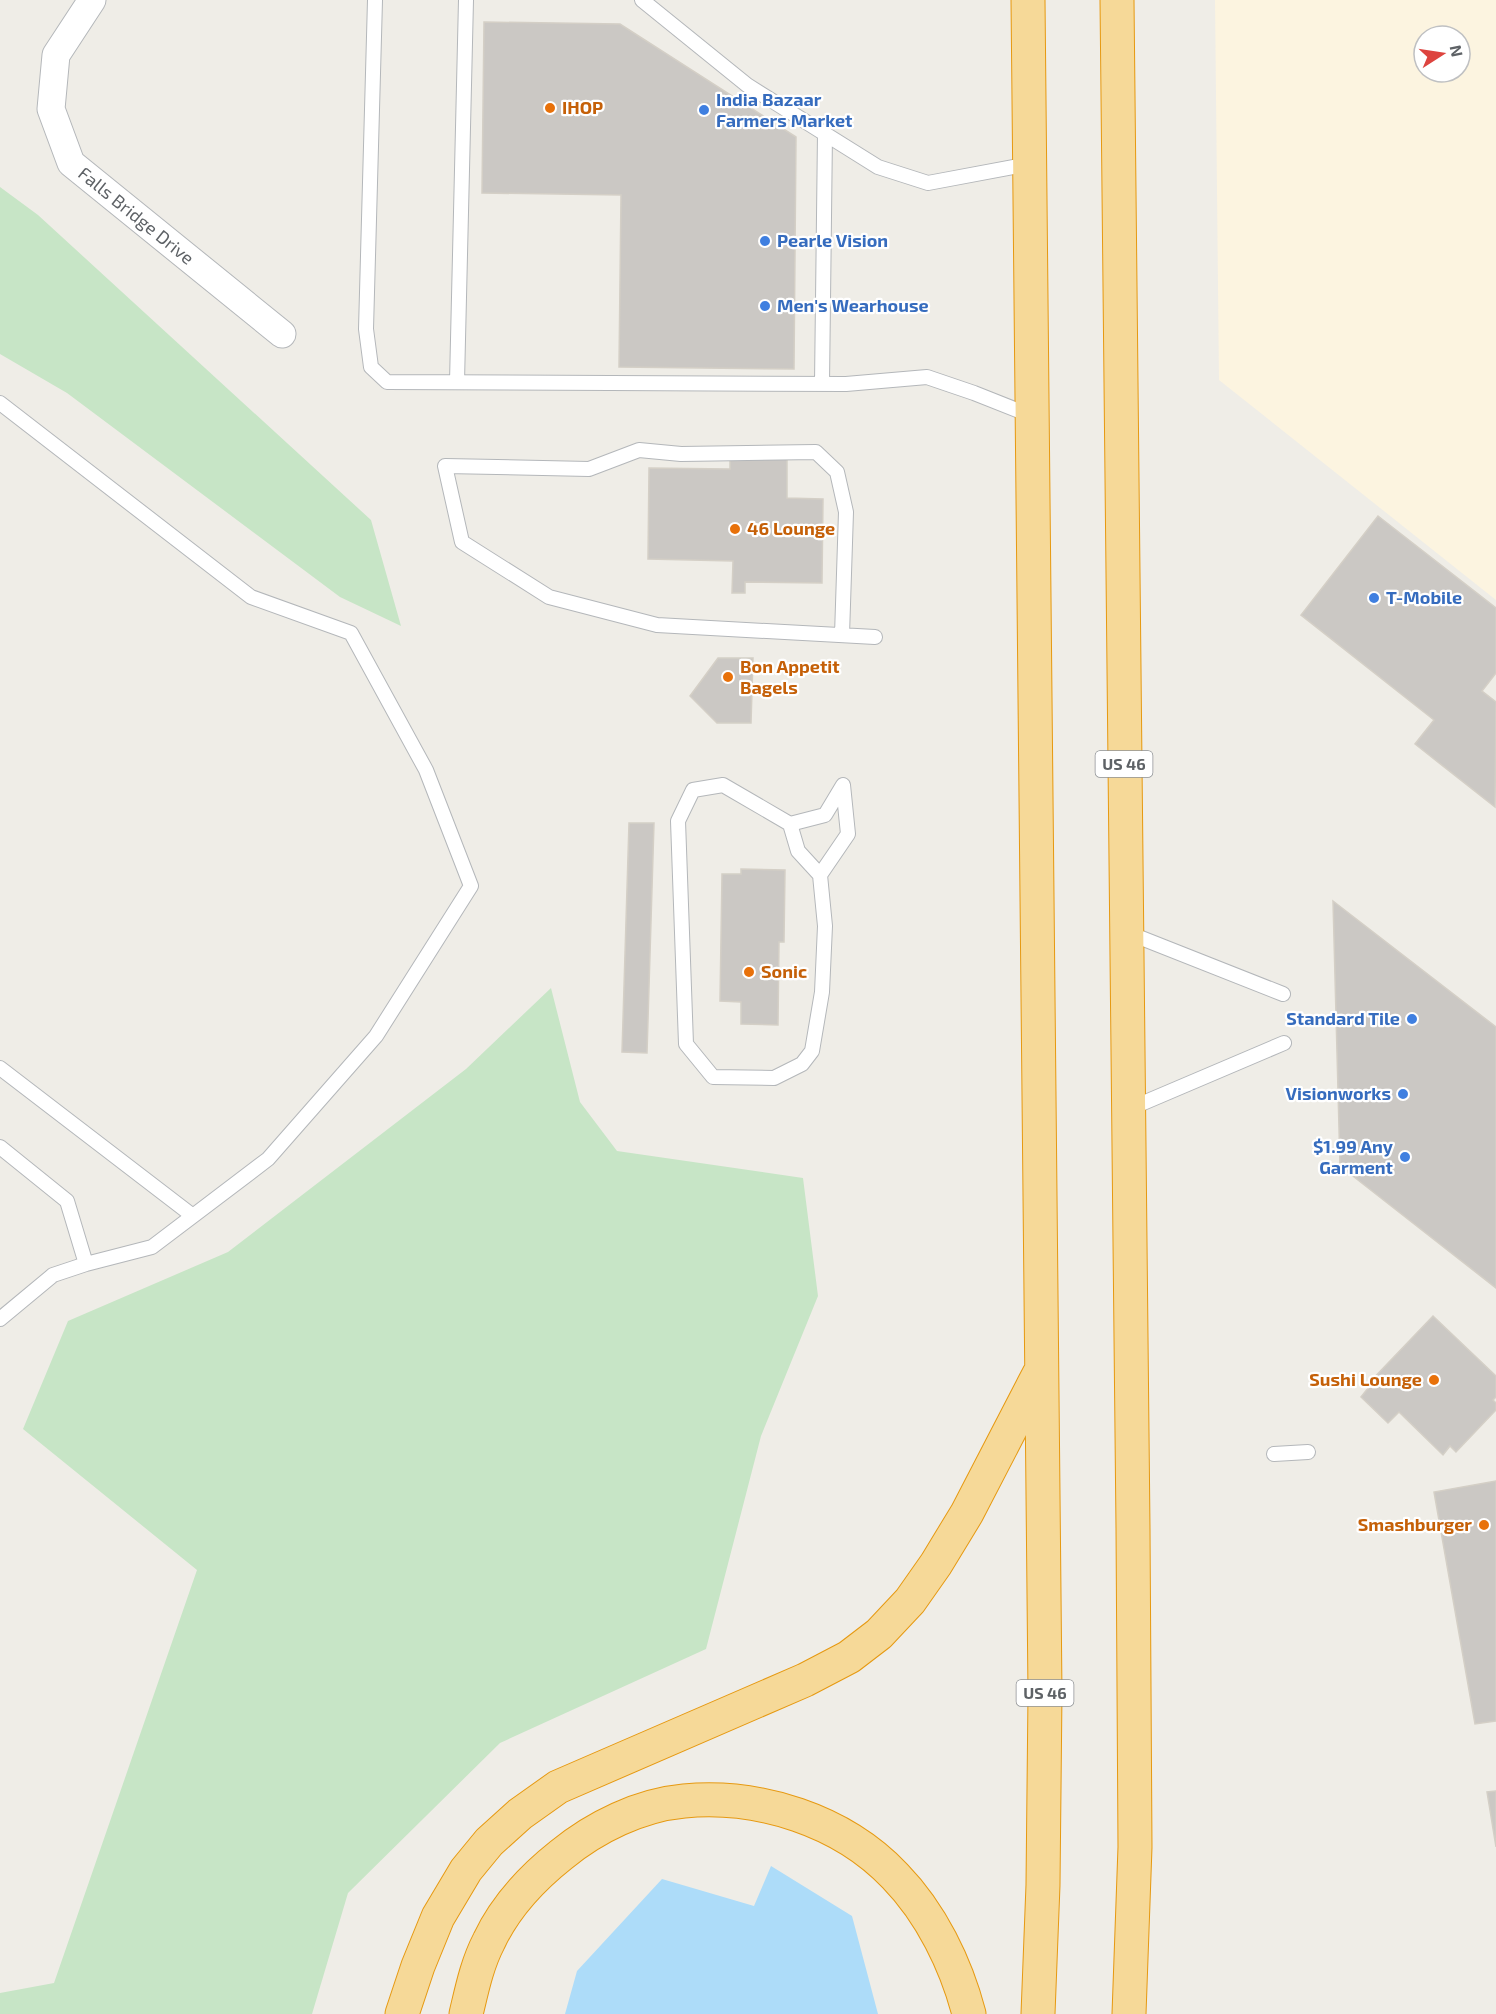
<svg xmlns="http://www.w3.org/2000/svg" width="1496" height="2014" font-family="'Exo 2',sans-serif">
<rect width="100%" height="100%" fill="#efede7"/>
<path fill="#fcf4e0" fill-rule="evenodd" d="M1215,0h281v600l-277,-220zM1424,36h36v36h-36z"/>
<path fill="#c7e5c6" d="M0,187l38,28 333,305 30,106 -61,-29 -273,-204 -67,-39z
M551,988l29,114 37,49 186,27 15,118 -57,140 -55,213 -206,94 -152,150 -36,121h-312v-21l54,-10 143,-413 -174,-141 45,-108 160,-69 238,-183z"/>
<path fill="#addcf9" d="M771,1866l81,50 26,98h-313l12,-43 85,-92 92,27z"/>
<path fill="#cbc8c4" stroke="#d4cfc6" stroke-width="1.5" d="M484,22l136,2 176,113 -2,232 -175,-2 2,-172 -139,-2z
M730,457l57,1v40l36,1 -1,84 -77,-1v11h-13l1,-32 -85,-2 1,-91 81,1z
M1378,516l118,92v65l-14,18 14,11 -1,105 -80,-63 19,-24 -133,-105z
M718,658h35l-2,65h-34l-27,-27z
M629,823h25l-7,230 -25,-1z
M741,869l44,1 -1,72h-5l-1,83 -37,-1v-22l-21,-1 2,-127h19z
M1333,901l163,126v261l-156,-122z
M1433,1316l63,60v21l-3,3 3,3v7l-40,42 -6,-6 -7,9 -44,-43 -11,11 -27,-26 8,-10 -2,-2z
M1496,1481v240l-21,3 -41,-232z
M1496,1791v56l-9,-55z"/>
<g fill="none" stroke-linecap="round" stroke-linejoin="round">
<g stroke="#b4b7ba" stroke-width="16">
<path id="lane" d="M375,0l-9,329 5,38 16,15 459,2 81,-7 47,16 58,23
M642,0l105,85 131,82 50,16 101,-19
M457,382l9,-382
M822,384l3,-251
M0,403l251,194 100,36 75,137 45,116 -95,150 -108,123 -116,88 -66,17
M842,635l4,-123 -9,-40 -21,-20 -135,2 -42,-4 -50,19 -144,-3 17,76 87,55 108,28 218,12
M723,785l67,39 35,-9 18,-30 5,49 -28,41 5,51 -3,66 -10,59 -10,13 -28,14 -61,-1 -27,-33 -8,-223 15,-31z
M790,824l8,27 22,24
M1126,932l157,62
M0,1068l193,148
M1129,1109l155,-66
M0,1147l67,54 19,63 -33,11 -53,44
M1274,1454l34,-2"/>
</g>
<g stroke="#b4b7ba" stroke-width="29">
<path id="street" d="M92,0l-36,55 -5,54 20,54 211,171"/>
</g>
<g stroke="#e69911" stroke-width="35">
<path id="highway" d="M1028,0l17,1693 -2,192 -5,129
M1117,0l16,1528 2,319 -6,167
M402,2014l16,-48 20,-49 28,-47 23,-28 31,-28 38,-27 247,-107 44,-23 30,-23 31,-33 26,-37 31,-51 72,-139
M466,2014c6,-25 11,-50 23,-73 16,-34 43,-63 72,-86 34,-28 79,-50 123,-54 75,-7 158,19 211,75 36,37 61,88 74,138"/>
</g>
<use href="#lane" stroke="#fff" stroke-width="14"/>
<use href="#street" stroke="#fff" stroke-width="27"/>
<use href="#highway" stroke="#f6d998" stroke-width="33"/>
</g>
<g fill="#e8710a" stroke="#fff" stroke-width="2">
<circle cx="550" cy="108" r="6"/>
<circle cx="735" cy="529" r="6"/>
<circle cx="728" cy="677" r="6"/>
<circle cx="749" cy="972" r="6"/>
<circle cx="1434" cy="1380" r="6"/>
<circle cx="1484" cy="1525" r="6"/>
</g>
<g fill="#3f7fe0" stroke="#fff" stroke-width="2">
<circle cx="704" cy="110" r="6"/>
<circle cx="765" cy="241" r="6"/>
<circle cx="765" cy="306" r="6"/>
<circle cx="1374" cy="598" r="6"/>
<circle cx="1412" cy="1019" r="6"/>
<circle cx="1403" cy="1094" r="6"/>
<circle cx="1405" cy="1157" r="6"/>
</g>
<g text-anchor="middle" stroke-width="4.5" stroke-linejoin="round" paint-order="stroke">
<g fill="#fff" stroke="#8e9194" stroke-width="1.5">
<rect x="1095.5" y="751" width="57" height="26" rx="4.5"/>
<rect x="1016.5" y="1680" width="57" height="26" rx="4.5"/>
</g>
<g font-size="16" font-weight="bold" fill="#5e6266">
<text x="1124" y="770">US 46</text>
<text x="1045" y="1699">US 46</text>
</g>
<g font-size="18" font-weight="bold" fill="#366cbe" stroke="#fff" text-anchor="start">
<text x="716" y="106">India Bazaar<tspan x="716" dy="21">Farmers Market</tspan></text>
<text x="777" y="247">Pearle Vision</text>
<text x="777" y="312">Men's Wearhouse</text>
<text x="1386" y="604">T-Mobile</text>
<text x="1400" y="1025" text-anchor="end">Standard Tile</text>
<text x="1391" y="1100" text-anchor="end">Visionworks</text>
<text x="1393" y="1153" text-anchor="end">$1.99 Any<tspan x="1393" dy="21">Garment</tspan></text>
</g>
<g font-size="18" font-weight="bold" fill="#c56008" stroke="#fff" text-anchor="start">
<text x="562" y="114">IHOP</text>
<text x="747" y="535">46 Lounge</text>
<text x="740" y="673">Bon Appetit<tspan x="740" dy="21">Bagels</tspan></text>
<text x="761" y="978">Sonic</text>
<text x="1422" y="1386" text-anchor="end">Sushi Lounge</text>
<text x="1472" y="1531" text-anchor="end">Smashburger</text>
</g>
<g font-size="18" fill="#5e6266" stroke="#fff">
<text transform="translate(136 216) rotate(39)" y="6">Falls Bridge Drive</text>
</g>
</g>
<g transform="translate(1442 54) rotate(78)"><circle r="28" fill="#ffffff" stroke="#bfc0c2" stroke-width="1.5"/>
<path d="M0-4.5L10 22L0 15L-10 22Z" fill="#dd443f"/>
<text y="-9" font-size="16" font-weight="bold" text-anchor="middle" fill="#5e6266">N</text>
</g>
</svg>
